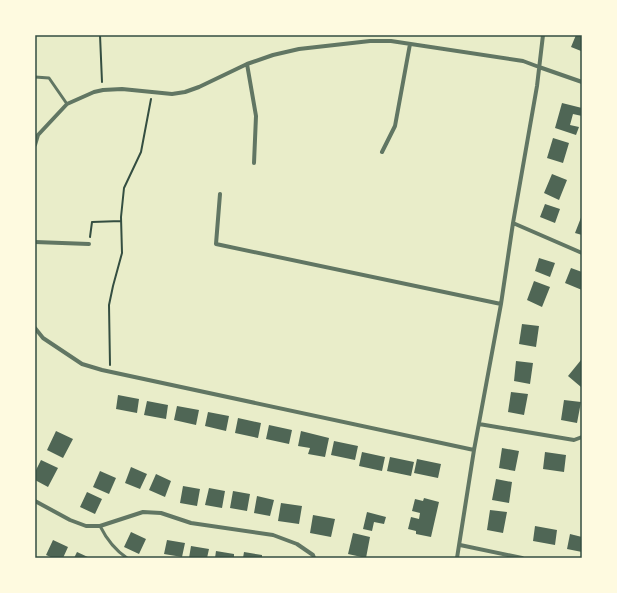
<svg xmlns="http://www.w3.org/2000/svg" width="617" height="593" font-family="'IBM Plex Sans',sans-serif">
<rect width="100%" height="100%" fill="#e9edc9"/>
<path fill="#4f6655" d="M576,35h6l-1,16 -10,-4z
M562,103l20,5v8l-9,-2 -3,11 9,2 -3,8 -21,-7z
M553,138l16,5 -6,20 -16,-5z
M552,174l15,6 -8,20 -15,-7z
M545,204l15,5 -5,14 -15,-6z
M582,215v20l-7,-2z
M539,258l16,5 -5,14 -15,-6z
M571,268l11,4v18l-17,-7z
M534,281l16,6 -8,20 -15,-7z
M522,324l17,2 -3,21 -17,-3z
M581,360l1,26 -1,1 -13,-11z
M516,361l17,2 -3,21 -16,-3z
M511,392l17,2 -4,21 -16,-3z
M118,395l21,4 -2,14 -21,-4z
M564,400l17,2 -4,21 -16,-3z
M147,401l21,4 -2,14 -22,-4z
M177,406l22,4 -3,15 -22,-5z
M208,412l21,4 -3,15 -21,-5z
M238,418l23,5 -3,15 -23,-5z
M269,425l23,5 -3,14 -23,-5z
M56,431l17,8 -10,19 -16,-8z
M301,431l28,7 -4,19 -17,-3 2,-6 -12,-2z
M334,441l24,5 -3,14 -24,-5z
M502,448l17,3 -4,20 -16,-3z
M362,452l23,5 -3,14 -23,-5z
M545,452l21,3 -2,17 -21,-3z
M390,457l24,5 -3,14 -24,-5z
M417,459l24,5 -3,14 -24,-5z
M41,460l17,8 -10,19 -13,-7v-8z
M131,467l16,7 -7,15 -15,-6z
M100,471l16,7 -7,16 -16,-7z
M156,474l15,7 -6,16 -16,-7z
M496,479l16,3 -3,21 -17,-3z
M183,486l17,3 -3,17 -17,-3z
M209,488l16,3 -3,17 -17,-3z
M233,491l17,3 -3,17 -17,-3z
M87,492l15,7 -7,15 -15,-7z
M257,496l17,4 -4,16 -16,-3z
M424,498l15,4 -8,35 -15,-3v-3l-8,-2 3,-12 8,2 1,-6 -8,-2 3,-12 8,2z
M281,503l21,3 -3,18 -21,-3z
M490,510l17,2 -4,21 -16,-3z
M367,512l19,5 -2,7 -10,-2 -2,9 -9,-2z
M313,515l22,4 -4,18 -21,-4z
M535,526l22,4 -2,15 -22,-4z
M131,532l15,7 -7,15 -15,-7z
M353,533l17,4 -4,21 -18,-4z
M570,534l12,3v15l-15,-3z
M53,540l15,7 -5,11h-10l-7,-3z
M167,540l18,3 -3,14 -18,-3z
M191,546l18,3 -2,9h-18z
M216,551l18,3v4h-19z
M77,552l13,6h-16z
M244,552l18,3v3h-19z"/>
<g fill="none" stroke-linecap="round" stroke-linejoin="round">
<path stroke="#344e41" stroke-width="2" d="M100,35l2,47
M90,237l2,-15 29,-1
M110,365l-1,-60 4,-19 9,-33 -1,-36 3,-29 17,-36 10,-53"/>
<path stroke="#617663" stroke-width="3" d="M35,77l14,1 18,26
M100,526c6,12 15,24 27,32"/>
<path stroke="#617663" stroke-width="4" d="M247,64l9,52 -2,47
M35,145l3,-10 29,-31 27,-12 9,-2 19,-1 50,5 13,-2 14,-5 48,-23 26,-9 26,-6 71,-8h21l132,20 16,6 43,15
M382,152l13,-26 15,-82
M220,194l-4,50 285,60
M513,223l69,30
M35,242l54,2
M35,328l8,10 39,26 20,6 372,80
M479,424l89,15 6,1 8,-3
M35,501l35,19 16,6h14l43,-14 18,1 30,10 82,12 24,9 16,11 1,3
M460,545l62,13
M457,558l17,-108 27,-146 12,-81 24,-137 6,-51"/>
</g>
<rect width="617" height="593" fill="none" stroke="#fefae0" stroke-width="72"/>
<rect x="36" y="36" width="545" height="521" fill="none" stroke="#344e41" stroke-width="1.5"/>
</svg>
